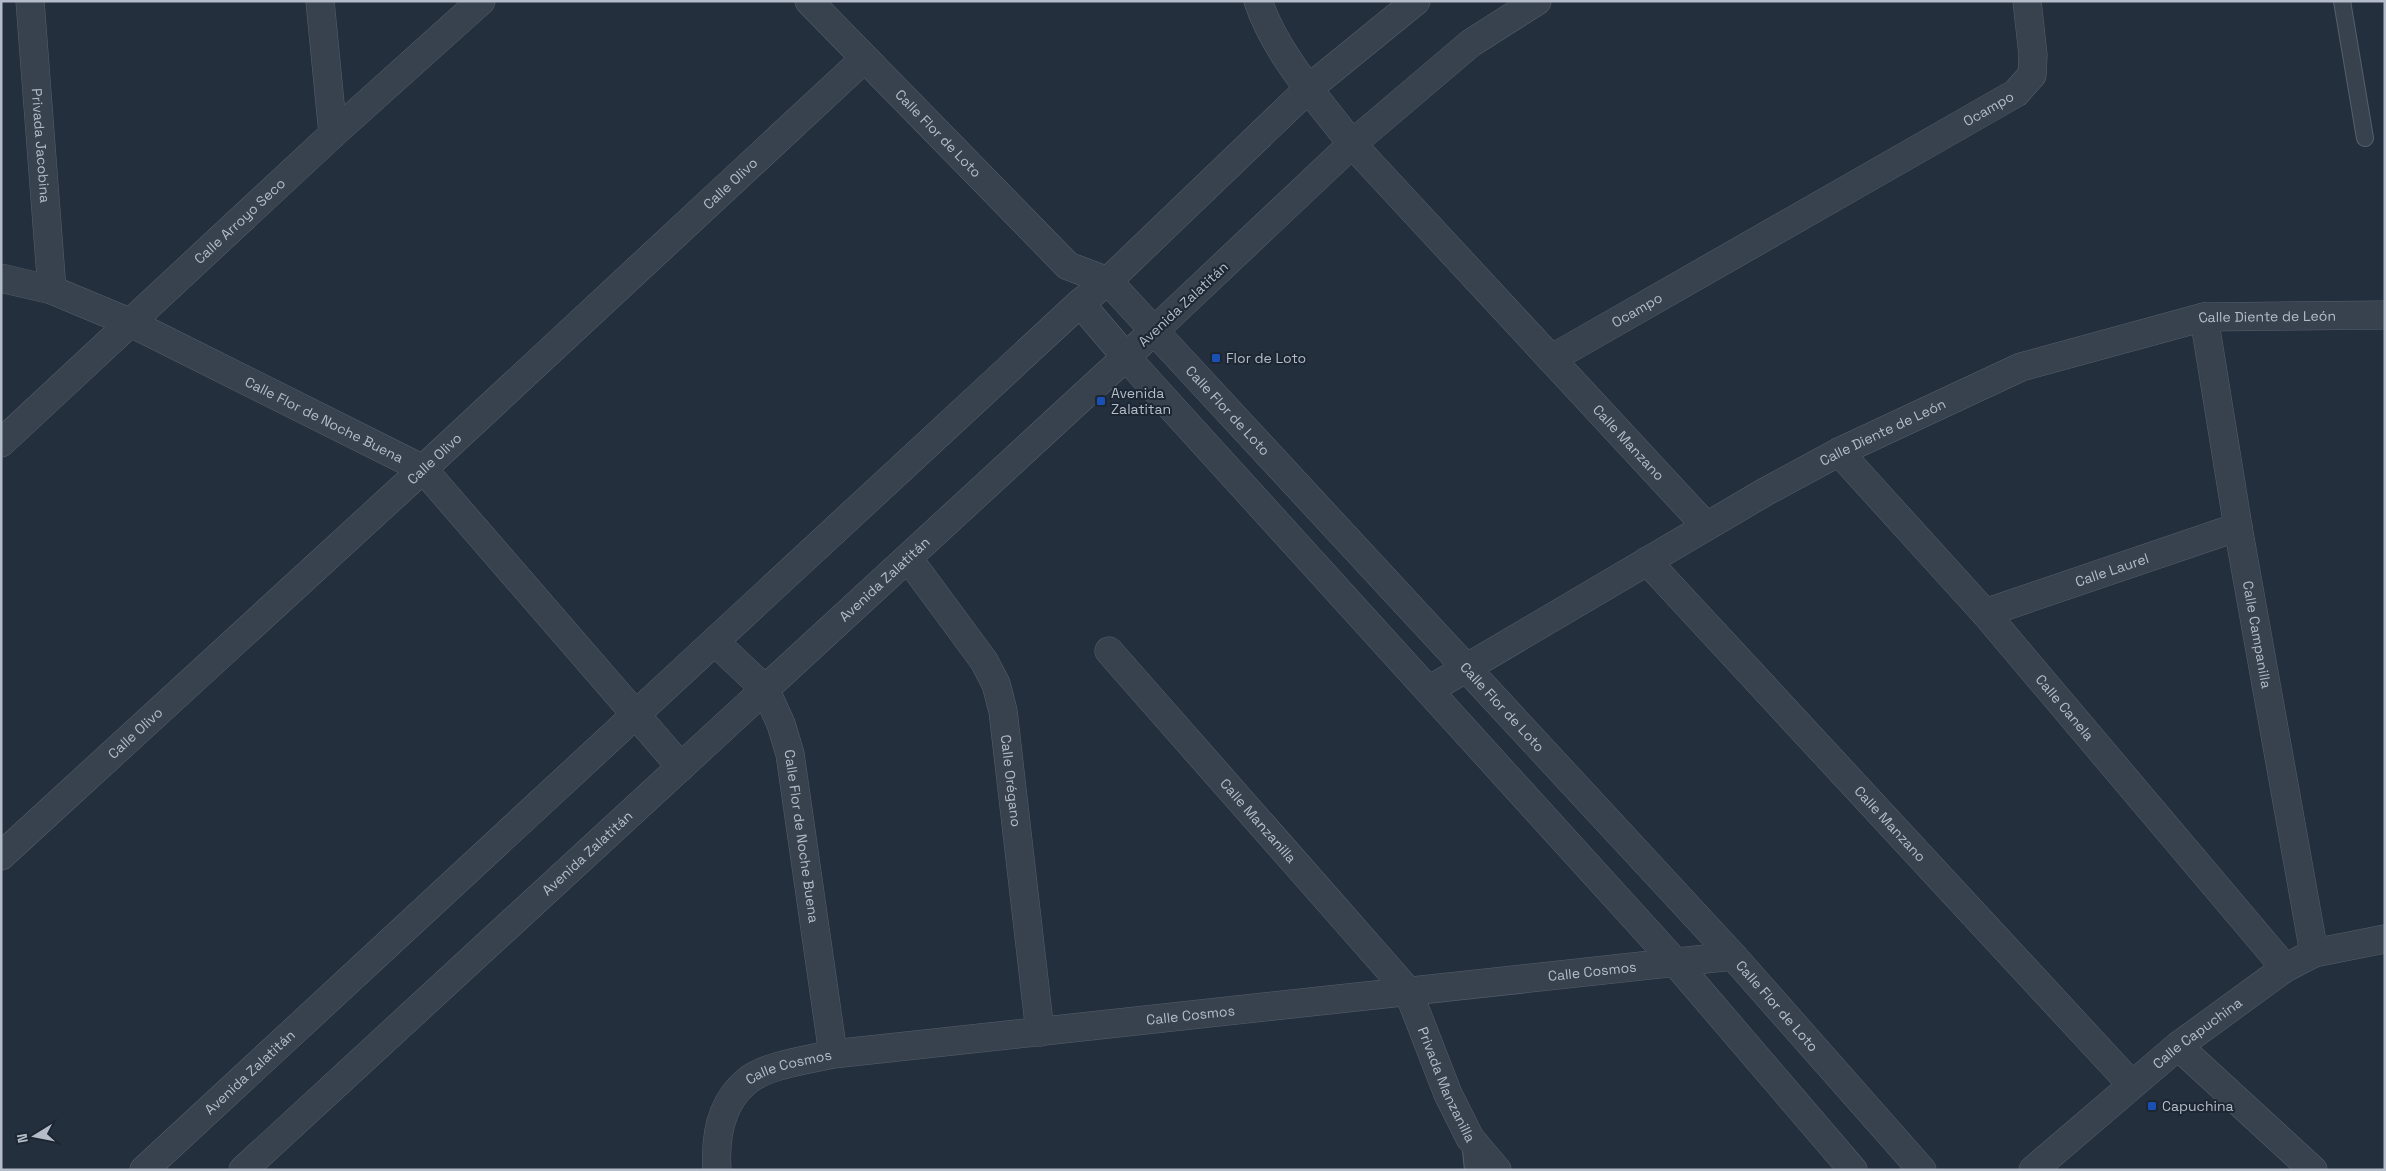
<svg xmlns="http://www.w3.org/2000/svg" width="2386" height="1171" font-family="'Space Grotesk',sans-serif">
<rect width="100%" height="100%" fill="#242f3e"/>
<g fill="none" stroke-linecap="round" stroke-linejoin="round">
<g stroke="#565f6c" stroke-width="18">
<path id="service" d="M2342,1l23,137
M1470,1140l3,30"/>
</g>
<g stroke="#565f6c" stroke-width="29">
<g id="minor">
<path id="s1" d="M30,1l22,289"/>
<path d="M320,1l13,133"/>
<path id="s2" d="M809,1l259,265 40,15 200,-192 108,-88"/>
<path id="s3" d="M1258,1c18,53 60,99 94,143l354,382"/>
<path id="s4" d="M1,278l51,12 79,33 292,146 258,298"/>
<path id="s5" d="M2204,317l34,210 76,426"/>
<path d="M1155,330l197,-186 119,-101 66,-42"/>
<path id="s6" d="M1551,359l465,-266 16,-18 1,-20 -6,-54"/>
<path id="s7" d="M1,443l332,-309 148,-133"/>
<path id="s8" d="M1839,452l146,161 300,355"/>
<path id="s9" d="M908,558l76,103 12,23 7,27 37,321"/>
<path id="s10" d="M1647,561l485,524"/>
<path id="s11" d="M1985,613l253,-86"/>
<path id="s12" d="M716,643l49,46 16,35 9,30 43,300"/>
<path id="s13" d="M1109,651l299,340 40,103 22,44 27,32"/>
<path id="s14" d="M1429,690l336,-198 74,-40 182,-85 183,-50 181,-2"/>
<path id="s15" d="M1,856l422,-387 441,-410"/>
<path d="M2178,1046l135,124"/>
<path id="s16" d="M717,1170c-2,-31 3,-66 29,-88 19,-17 62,-22 87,-28l900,-98"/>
</g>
</g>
<g stroke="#565f6c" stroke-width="29">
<g id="tertiary">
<path d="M1080,303l46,54 549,605 178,208"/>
<path id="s17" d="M144,1170l936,-867 28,-22 625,675 189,214"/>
<path id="s18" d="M243,1170l912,-840"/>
<path id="s19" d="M2033,1170l145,-124 107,-78 29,-15 71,-14"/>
</g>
</g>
<use href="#service" stroke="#38414e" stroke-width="16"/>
<use href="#minor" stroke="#38414e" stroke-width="28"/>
<use href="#tertiary" stroke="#38414e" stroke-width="28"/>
</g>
<g fill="#1a4fb4" stroke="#1d2633" stroke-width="2">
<rect x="1211" y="353" width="10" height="10" rx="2.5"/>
<rect x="1096" y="396" width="10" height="10" rx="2.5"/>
<rect x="2147" y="1101" width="10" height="10" rx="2.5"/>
</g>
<g text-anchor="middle" stroke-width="4" stroke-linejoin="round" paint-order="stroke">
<g font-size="14" fill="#b4bcc9" stroke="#1d2633">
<text dy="5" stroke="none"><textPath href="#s6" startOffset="504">Ocampo</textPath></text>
<text dy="5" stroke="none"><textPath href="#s2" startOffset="185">Calle Flor de Loto</textPath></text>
<text dy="5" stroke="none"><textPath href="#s1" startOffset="145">Privada Jacobina</textPath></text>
<text dy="5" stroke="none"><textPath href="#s15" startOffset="992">Calle Olivo</textPath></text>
<text dy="5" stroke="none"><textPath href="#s7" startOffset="326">Calle Arroyo Seco</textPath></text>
<text transform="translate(1183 304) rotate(-43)" y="5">Avenida Zalatitán</text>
<text dy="5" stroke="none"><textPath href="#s6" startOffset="99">Ocampo</textPath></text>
<text dy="5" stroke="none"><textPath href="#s14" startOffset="928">Calle Diente de León</textPath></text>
<text dy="5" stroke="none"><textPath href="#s17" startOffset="1488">Calle Flor de Loto</textPath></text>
<text dy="5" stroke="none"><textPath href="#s4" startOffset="354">Calle Flor de Noche Buena</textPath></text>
<text dy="5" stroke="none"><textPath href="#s14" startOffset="522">Calle Diente de León</textPath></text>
<text dy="5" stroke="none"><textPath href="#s3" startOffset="579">Calle Manzano</textPath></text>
<text dy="5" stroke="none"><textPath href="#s15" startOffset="588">Calle Olivo</textPath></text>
<text dy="5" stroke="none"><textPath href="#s11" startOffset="134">Calle Laurel</textPath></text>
<text dy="5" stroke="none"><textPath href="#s18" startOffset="872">Avenida Zalatitán</textPath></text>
<text dy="5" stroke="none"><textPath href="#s5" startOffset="322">Calle Campanilla</textPath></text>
<text dy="5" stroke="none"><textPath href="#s17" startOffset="1892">Calle Flor de Loto</textPath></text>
<text dy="5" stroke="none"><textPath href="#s8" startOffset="341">Calle Canela</textPath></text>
<text dy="5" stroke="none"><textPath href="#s15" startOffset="182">Calle Olivo</textPath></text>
<text dy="5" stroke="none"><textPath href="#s9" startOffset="252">Calle Orégano</textPath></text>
<text dy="5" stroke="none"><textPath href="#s13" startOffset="226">Calle Manzanilla</textPath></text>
<text dy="5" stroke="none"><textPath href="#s10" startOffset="358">Calle Manzano</textPath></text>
<text dy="5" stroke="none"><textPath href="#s12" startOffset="220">Calle Flor de Noche Buena</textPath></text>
<text dy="5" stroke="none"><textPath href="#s18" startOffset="468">Avenida Zalatitán</textPath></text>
<text dy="5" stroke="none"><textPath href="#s16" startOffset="952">Calle Cosmos</textPath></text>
<text dy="5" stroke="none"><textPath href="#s17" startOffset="2298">Calle Flor de Loto</textPath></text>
<text dy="5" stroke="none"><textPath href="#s16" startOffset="548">Calle Cosmos</textPath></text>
<text dy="5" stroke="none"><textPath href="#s19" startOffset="214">Calle Capuchina</textPath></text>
<text dy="5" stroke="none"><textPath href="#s16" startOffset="142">Calle Cosmos</textPath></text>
<text dy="5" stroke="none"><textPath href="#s17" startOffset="144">Avenida Zalatitán</textPath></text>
<text dy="5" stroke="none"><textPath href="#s13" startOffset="554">Privada Manzanilla</textPath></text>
</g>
<g font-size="14" fill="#b4bcc9" stroke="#1d2633" text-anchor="start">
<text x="1226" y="363">Flor de Loto</text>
<text x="1111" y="398">Avenida<tspan x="1111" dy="16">Zalatitan</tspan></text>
<text x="2162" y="1111">Capuchina</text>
</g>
</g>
<rect width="2386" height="1171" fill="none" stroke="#b4bcc9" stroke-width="5"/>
<g transform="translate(35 1136) rotate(260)" stroke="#1d2633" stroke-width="4" paint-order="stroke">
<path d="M0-4L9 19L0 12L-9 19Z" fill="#b4bcc9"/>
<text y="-8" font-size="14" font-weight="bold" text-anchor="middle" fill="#b4bcc9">N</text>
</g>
</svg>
